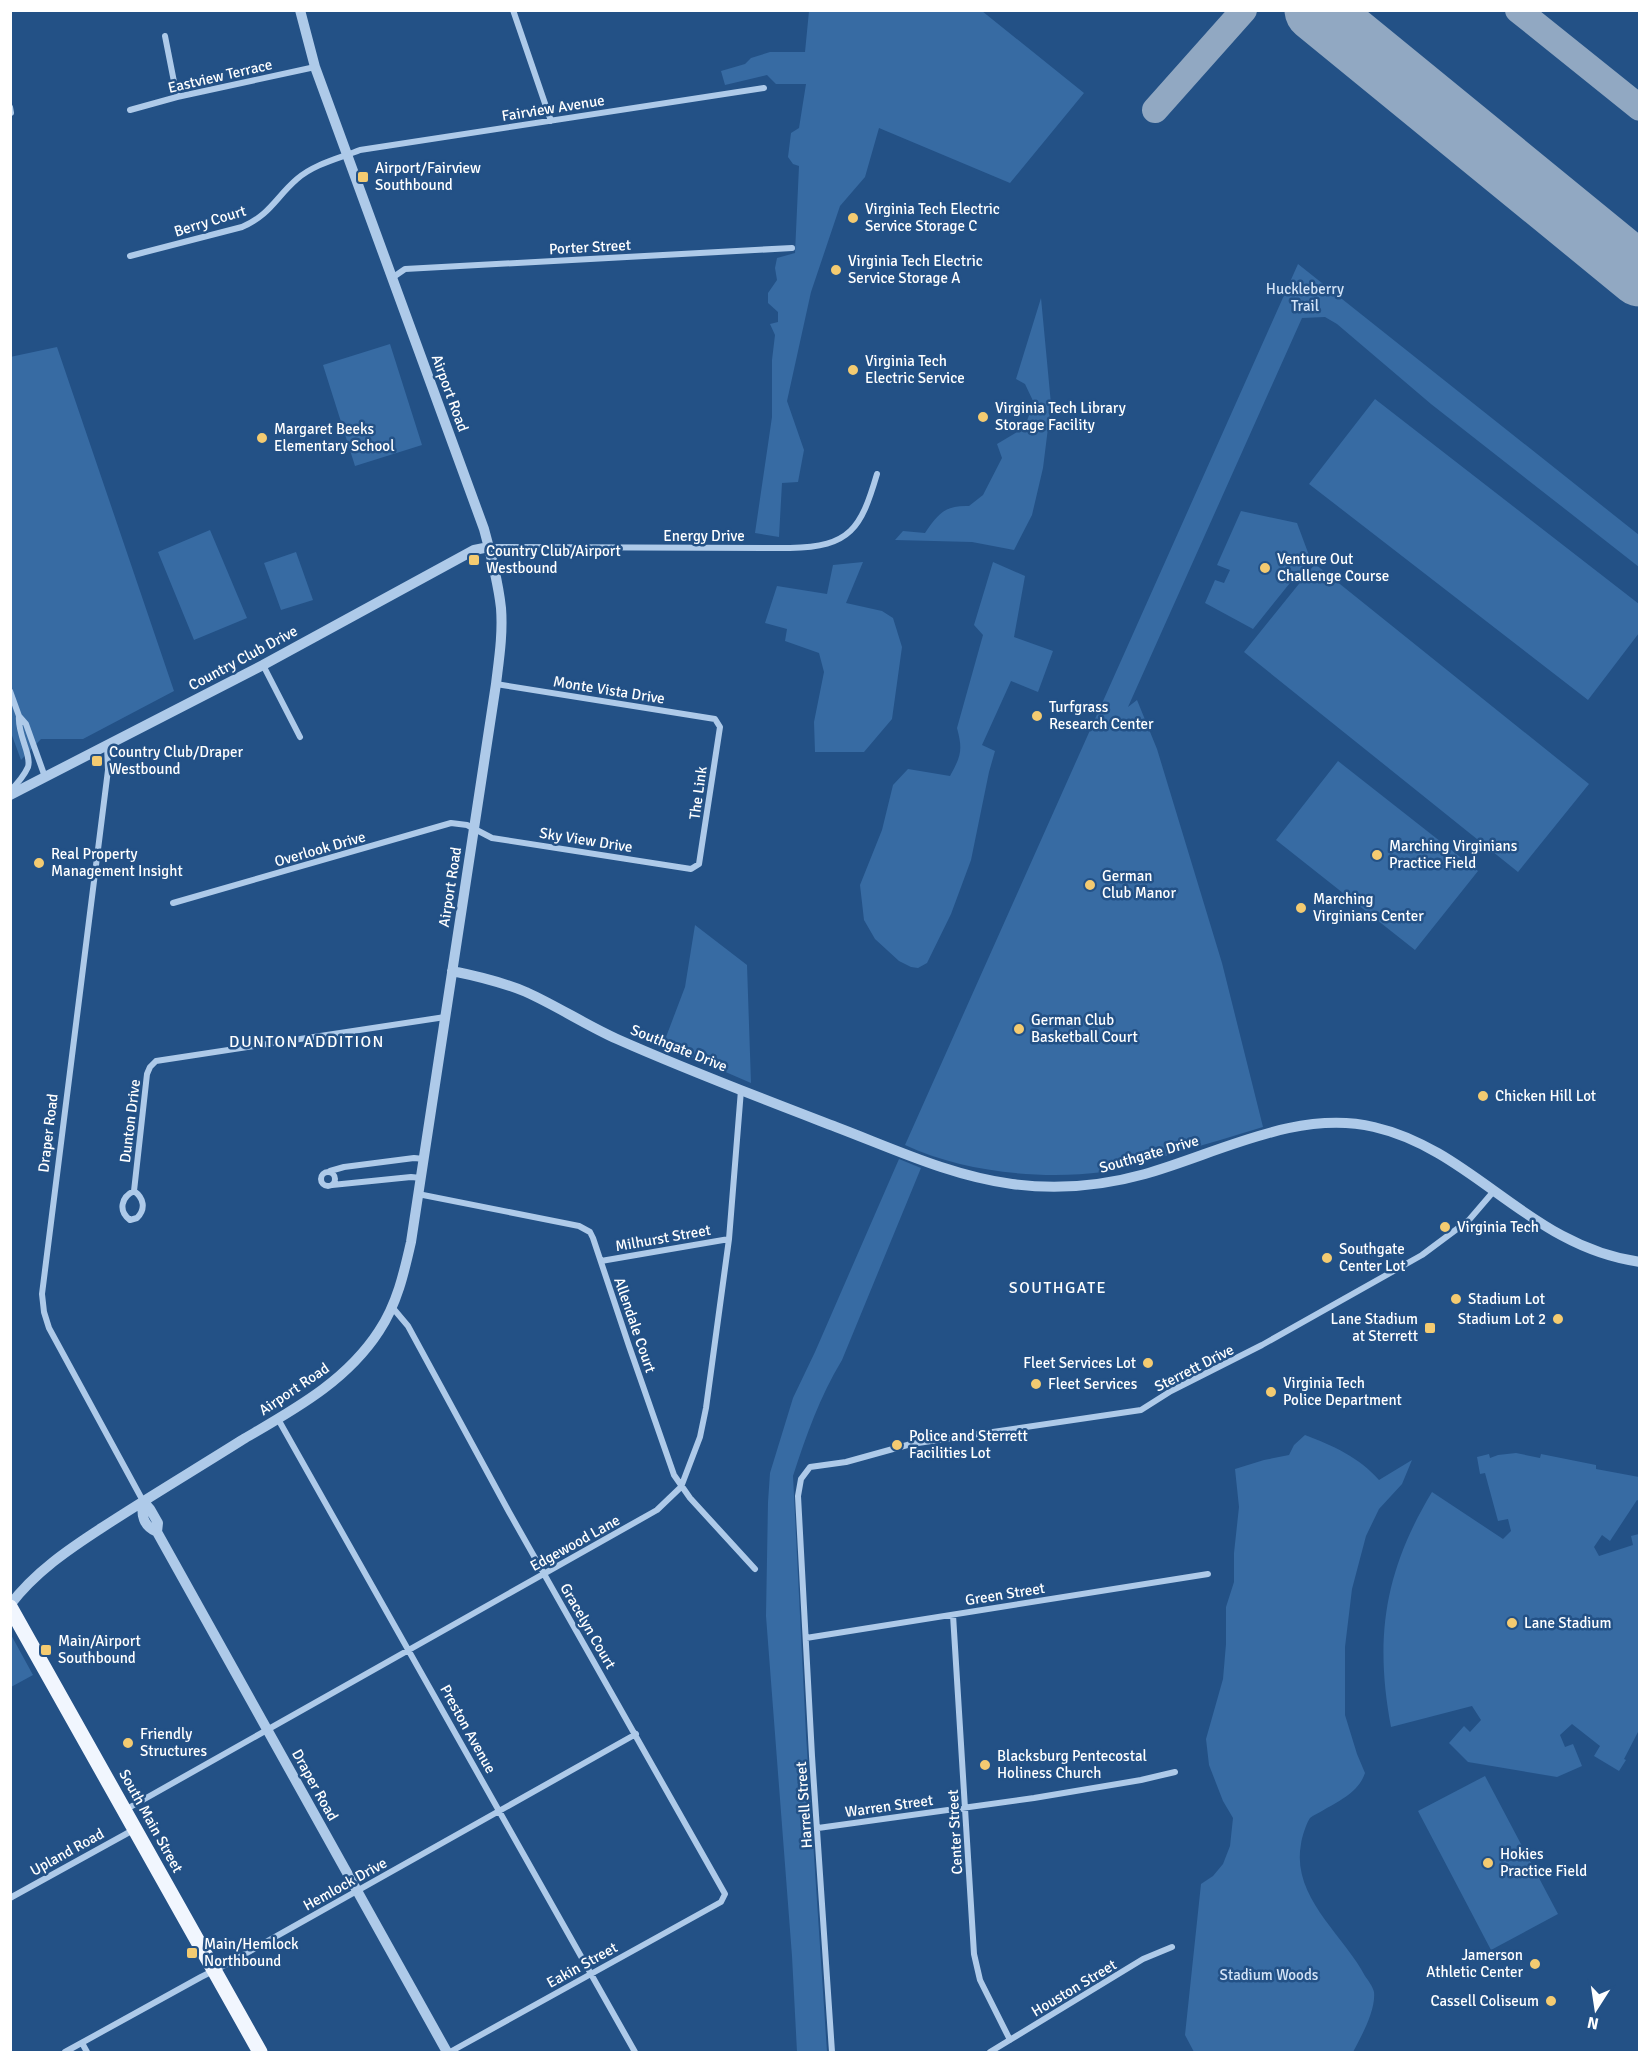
<svg xmlns="http://www.w3.org/2000/svg" width="1650" height="2063" font-family="Signika,sans-serif">
<rect width="100%" height="100%" fill="#235186"/>
<path fill="#376ba3" d="M809,11h173l102,82 -74,90 -131,-55 -14,49 -25,29 -29,86 -24,109 17,49 -6,32 -16,1 -3,54 -24,-4 17,-116v-57l3,-25 -5,-11 8,-2v-10l-10,-9v-10l9,-13 -2,-12 2,-10 18,-5 4,-87 -6,-2 -5,-7 3,-24 8,-5 7,-44h-30l-9,-9 -42,10 -4,-14 24,-7 6,-6 19,-6h35z
M1298,264l341,271v32l-208,-163 -94,-80 -12,-7 -23,1 -174,389 9,-7 20,49 65,214 41,164c-30,9 -59,18 -88,26 -24,7 -48,15 -72,19 -62,8 -141,0 -198,-27z
M1041,298l10,106 -8,64 -11,47 -18,35 -42,-8 -77,-2 8,-9 22,2c13,-19 20,-28 44,-27l14,-11 19,-37 -5,-14 27,-16 10,-25 -9,-19 -9,-5z
M390,344l32,101 -67,21 -32,-101z
M57,347l117,344 -91,48h-42l-20,21 -11,-30v-373z
M1375,399l264,205v29l-51,67 -279,-216z
M1241,511l56,12 13,35 -57,71 -48,-26 10,-23 9,3 6,-13 -13,-5z
M210,530l37,88 -53,22 -36,-88z
M296,552l17,48 -32,10 -17,-47z
M863,562l-17,41 36,8 11,7 9,29 -10,72 -28,33h-49l-1,-30 10,-50 -5,-19 -34,-12 2,-12 -22,-6 12,-37 50,8 6,-29z
M993,562l32,14 -11,61 39,14 -15,41 -27,-11 -29,64 13,6 -6,21 -18,88 -20,54 -24,49 -9,5 -7,-1 -12,-6 -24,-22 -11,-19 -4,-35 22,-55 11,-45 15,-16 42,7c11,-20 13,-26 7,-48l26,-93 -9,-10z
M1315,564l274,220 -71,88 -274,-220z
M1338,761l140,110 -63,79 -139,-110z
M695,925l52,40 4,118 -88,-38 22,-58z
M899,1159l22,9 -79,192c-22,36 -36,76 -49,116l13,259 21,317h-30l-5,-96 -26,-340 2,-114 2,-29 23,-75 22,-46z
M1305,1435c27,10 55,23 74,45l33,-20 -10,24 -23,25 -13,27 -14,53 -7,58v68l12,39 8,19c-6,19 -26,28 -43,38 -3,2 -9,4 -12,7 -4,6 -8,19 -9,26 -10,53 43,91 64,132 3,4 8,11 9,16 2,18 -13,45 -21,60h-159l-9,-17 16,-151 12,-8 10,-12 7,-18 3,-28 -10,-17 -14,-36 -3,-26 17,-60 3,-35v-37l8,-25v-29l5,-46 -4,-38 29,-9 25,-5 5,-10z
M1516,1453l24,5 1,-4 55,11v4l43,8v24l-2,-1 -27,41 -8,-6 -8,12 5,9 34,-11 -2,-9 8,-2v196l-15,29 2,1 -7,11 -25,-15 6,-10 -28,-22 -12,11 5,12 8,-3 9,22 -25,11 -89,-15 -19,-19 15,-17 6,6 11,-12 -9,-14 -81,21c-17,-90 -6,-157 41,-235l71,47 8,-8 -3,-12 -10,2 -13,-48 -5,1 -3,-17 12,-3 1,4 8,-3z
M10,1633l23,42 -22,12h-1z
M1485,1776l73,138 -67,36 -73,-139z"/>
<g fill="none" stroke-linecap="round" stroke-linejoin="round">
<path stroke="#91a8c2" stroke-width="26" d="M1518,10l122,98
M1155,110l89,-100"/>
<path stroke="#91a8c2" stroke-width="63" d="M1316,10l324,265"/>
<path stroke="#aecae9" stroke-width="6" d="M513,10l38,111
M165,36l12,61
M10,107l1,6
M130,110l47,-13 138,-30
M130,256l112,-29c28,-12 34,-30 55,-48 17,-15 43,-21 63,-29l404,-62
M392,278l13,-9 387,-21
M489,547l301,1c61,-1 71,-20 87,-74
M263,665l37,72
M10,691l9,25 7,8 19,53
M107,745l1,25 -66,524 2,18 5,16 94,173
M10,791c7,-7 14,-15 18,-24 4,-12 -11,-33 -9,-51
M173,903l278,-80 16,2 25,13 199,31 8,-5 21,-137 -5,-8 -219,-35
M330,1171l14,-4 70,-9 10,1
M321 1179a7 7 0 1 1 14 0a7 7 0 1 1-14 0Z
M332,1185l79,-8 10,1
M134,1191l13,-117 3,-7 6,-6 289,-44
M134,1191c10,7 12,18 3,27l-7,2c-12,-9 -9,-23 4,-29z
M418,1194l161,32 11,6 3,6 36,108 45,129 16,23 65,71
M601,1261l128,-22
M392,1307l16,19 101,186 216,382 -4,8 -271,150
M278,1419l357,633
M953,1615l21,339 6,26 30,60
M806,1638l402,-64
M125,1810l532,-300 24,-23 19,-50 6,-29 23,-169 12,-149
M818,1828l216,-30 107,-18 34,-8
M10,1898l125,-69
M82,2043l5,9
M65,2052l136,-75 26,-13 409,-230
M832,2052l-20,-296 -14,-260 3,-17 9,-12 36,-5 65,-18 230,-34 30,-19 91,-46 160,-90 47,-35 24,-28
M990,2052l153,-93 29,-12"/>
<path stroke="#aecae9" stroke-width="10" d="M10,795l253,-130 211,-115 15,-3
M452,971c25,5 50,11 74,21 31,14 60,33 91,47 72,32 146,60 219,88 58,22 115,49 176,57 45,6 90,2 133,-10 74,-21 152,-65 229,-47 100,23 156,120 266,135
M143,1501c-2,14 0,25 14,31l290,520
M143,1501l7,8 8,14 -1,9
M10,1605c25,-33 59,-56 93,-78 46,-30 93,-58 139,-87 51,-30 104,-58 137,-109 18,-27 25,-58 32,-89l85,-558c3,-25 7,-50 5,-76 -3,-27 -10,-53 -17,-79l-169,-462 -15,-57"/>
<path stroke="#f1f6fe" stroke-width="15" d="M10,1607l250,445"/>
</g>
<g fill="#f4cb71" stroke="#235186" stroke-width="2">
<rect x="357" y="171" width="12" height="12" rx="3"/>
<circle cx="853" cy="218" r="6"/>
<circle cx="836" cy="270" r="6"/>
<circle cx="853" cy="370" r="6"/>
<circle cx="983" cy="417" r="6"/>
<circle cx="262" cy="438" r="6"/>
<rect x="468" y="554" width="12" height="12" rx="3"/>
<circle cx="1265" cy="568" r="6"/>
<circle cx="1037" cy="716" r="6"/>
<rect x="91" y="755" width="12" height="12" rx="3"/>
<circle cx="1377" cy="855" r="6"/>
<circle cx="39" cy="863" r="6"/>
<circle cx="1090" cy="885" r="6"/>
<circle cx="1301" cy="908" r="6"/>
<circle cx="1019" cy="1029" r="6"/>
<circle cx="1483" cy="1096" r="6"/>
<circle cx="1445" cy="1227" r="6"/>
<circle cx="1327" cy="1258" r="6"/>
<circle cx="1456" cy="1299" r="6"/>
<circle cx="1558" cy="1319" r="6"/>
<rect x="1424" y="1322" width="12" height="12" rx="3"/>
<circle cx="1148" cy="1363" r="6"/>
<circle cx="1036" cy="1384" r="6"/>
<circle cx="1271" cy="1392" r="6"/>
<circle cx="897" cy="1445" r="6"/>
<circle cx="1512" cy="1623" r="6"/>
<rect x="40" y="1644" width="12" height="12" rx="3"/>
<circle cx="128" cy="1743" r="6"/>
<circle cx="985" cy="1765" r="6"/>
<circle cx="1488" cy="1863" r="6"/>
<rect x="186" y="1947" width="12" height="12" rx="3"/>
<circle cx="1535" cy="1964" r="6"/>
<circle cx="1551" cy="2001" r="6"/>
</g>
<g text-anchor="middle" stroke-width="5" stroke-linejoin="round" paint-order="stroke">
<g font-size="15" fill="#fff" stroke="#235186">
<text transform="translate(220 76) rotate(-13)" y="5">Eastview Terrace</text>
<text transform="translate(553 108) rotate(-9)" y="5">Fairview Avenue</text>
<text transform="translate(210 221) rotate(-17)" y="5">Berry Court</text>
<text transform="translate(590 247) rotate(-3)" y="5">Porter Street</text>
<text transform="translate(450 393) rotate(70)" y="5">Airport Road</text>
<text x="704" y="541">Energy Drive</text>
<text transform="translate(243 658) rotate(-28)" y="5">Country Club Drive</text>
<text transform="translate(609 690) rotate(9)" y="5">Monte Vista Drive</text>
<text transform="translate(698 793) rotate(-82)" y="5">The Link</text>
<text transform="translate(586 840) rotate(9)" y="5">Sky View Drive</text>
<text transform="translate(320 849) rotate(-16)" y="5">Overlook Drive</text>
<text transform="translate(450 887) rotate(-81)" y="5">Airport Road</text>
<text transform="translate(679 1048) rotate(22)" y="5">Southgate Drive</text>
<text transform="translate(130 1121) rotate(-83)" y="5">Dunton Drive</text>
<text transform="translate(48 1133) rotate(-83)" y="5">Draper Road</text>
<text transform="translate(1149 1154) rotate(-16)" y="5">Southgate Drive</text>
<text transform="translate(663 1238) rotate(-10)" y="5">Milhurst Street</text>
<text transform="translate(635 1325) rotate(71)" y="5">Allendale Court</text>
<text transform="translate(1194 1368) rotate(-27)" y="5">Sterrett Drive</text>
<text transform="translate(294 1389) rotate(-34)" y="5">Airport Road</text>
<text transform="translate(575 1543) rotate(-29)" y="5">Edgewood Lane</text>
<text transform="translate(1005 1594) rotate(-9)" y="5">Green Street</text>
<text transform="translate(588 1626) rotate(60)" y="5">Gracelyn Court</text>
<text transform="translate(468 1729) rotate(61)" y="5">Preston Avenue</text>
<text transform="translate(315 1785) rotate(61)" y="5">Draper Road</text>
<text transform="translate(804 1805) rotate(-94)" y="5">Harrell Street</text>
<text transform="translate(889 1806) rotate(-8)" y="5">Warren Street</text>
<text transform="translate(151 1821) rotate(61)" y="5">South Main Street</text>
<text transform="translate(955 1832) rotate(-93)" y="5">Center Street</text>
<text transform="translate(67 1852) rotate(-29)" y="5">Upland Road</text>
<text transform="translate(345 1884) rotate(-29)" y="5">Hemlock Drive</text>
<text transform="translate(582 1965) rotate(-29)" y="5">Eakin Street</text>
<text transform="translate(1074 1988) rotate(-31)" y="5">Houston Street</text>
</g>
<g font-size="15" fill="#fff" stroke="#235186" text-anchor="start">
<text x="375" y="173">Airport/Fairview<tspan x="375" dy="17">Southbound</tspan></text>
<text x="865" y="214">Virginia Tech Electric<tspan x="865" dy="17">Service Storage C</tspan></text>
<text x="848" y="266">Virginia Tech Electric<tspan x="848" dy="17">Service Storage A</tspan></text>
<text x="865" y="366">Virginia Tech<tspan x="865" dy="17">Electric Service</tspan></text>
<text x="995" y="413">Virginia Tech Library<tspan x="995" dy="17">Storage Facility</tspan></text>
<text x="274" y="434">Margaret Beeks<tspan x="274" dy="17">Elementary School</tspan></text>
<text x="486" y="556">Country Club/Airport<tspan x="486" dy="17">Westbound</tspan></text>
<text x="1277" y="564">Venture Out<tspan x="1277" dy="17">Challenge Course</tspan></text>
<text x="1049" y="712">Turfgrass<tspan x="1049" dy="17">Research Center</tspan></text>
<text x="109" y="757">Country Club/Draper<tspan x="109" dy="17">Westbound</tspan></text>
<text x="1389" y="851">Marching Virginians<tspan x="1389" dy="17">Practice Field</tspan></text>
<text x="51" y="859">Real Property<tspan x="51" dy="17">Management Insight</tspan></text>
<text x="1102" y="881">German<tspan x="1102" dy="17">Club Manor</tspan></text>
<text x="1313" y="904">Marching<tspan x="1313" dy="17">Virginians Center</tspan></text>
<text x="1031" y="1025">German Club<tspan x="1031" dy="17">Basketball Court</tspan></text>
<text x="1495" y="1101">Chicken Hill Lot</text>
<text x="1457" y="1232">Virginia Tech</text>
<text x="1339" y="1254">Southgate<tspan x="1339" dy="17">Center Lot</tspan></text>
<text x="1468" y="1304">Stadium Lot</text>
<text x="1418" y="1324" text-anchor="end">Lane Stadium<tspan x="1418" dy="17">at Sterrett</tspan></text>
<text x="1546" y="1324" text-anchor="end">Stadium Lot 2</text>
<text x="1136" y="1368" text-anchor="end">Fleet Services Lot</text>
<text x="1283" y="1388">Virginia Tech<tspan x="1283" dy="17">Police Department</tspan></text>
<text x="1048" y="1389">Fleet Services</text>
<text x="909" y="1441">Police and Sterrett<tspan x="909" dy="17">Facilities Lot</tspan></text>
<text x="1524" y="1628">Lane Stadium</text>
<text x="58" y="1646">Main/Airport<tspan x="58" dy="17">Southbound</tspan></text>
<text x="140" y="1739">Friendly<tspan x="140" dy="17">Structures</tspan></text>
<text x="997" y="1761">Blacksburg Pentecostal<tspan x="997" dy="17">Holiness Church</tspan></text>
<text x="1500" y="1859">Hokies<tspan x="1500" dy="17">Practice Field</tspan></text>
<text x="204" y="1949">Main/Hemlock<tspan x="204" dy="17">Northbound</tspan></text>
<text x="1523" y="1960" text-anchor="end">Jamerson<tspan x="1523" dy="17">Athletic Center</tspan></text>
<text x="1539" y="2006" text-anchor="end">Cassell Coliseum</text>
</g>
<g font-size="15" fill="#d2e3f7" stroke="#235186">
<text x="1305" y="294">Huckleberry<tspan x="1305" dy="17">Trail</tspan></text>
<text x="1269" y="1980">Stadium Woods</text>
</g>
<g font-size="16" letter-spacing="1.5" fill="#fff" stroke="#235186">
<text x="307" y="1047">DUNTON ADDITION</text>
<text x="1058" y="1293">SOUTHGATE</text>
</g>
</g>
<rect width="1650" height="2063" fill="none" stroke="#ffffff" stroke-width="24"/>
<g transform="translate(1596 2009) rotate(192)" stroke="#235186" stroke-width="4.5" paint-order="stroke">
<path d="M0-4.5L10 22L0 15L-10 22Z" fill="#ffffff"/>
<text y="-9" font-size="16" font-weight="bold" text-anchor="middle" fill="#ffffff">N</text>
</g>
</svg>
